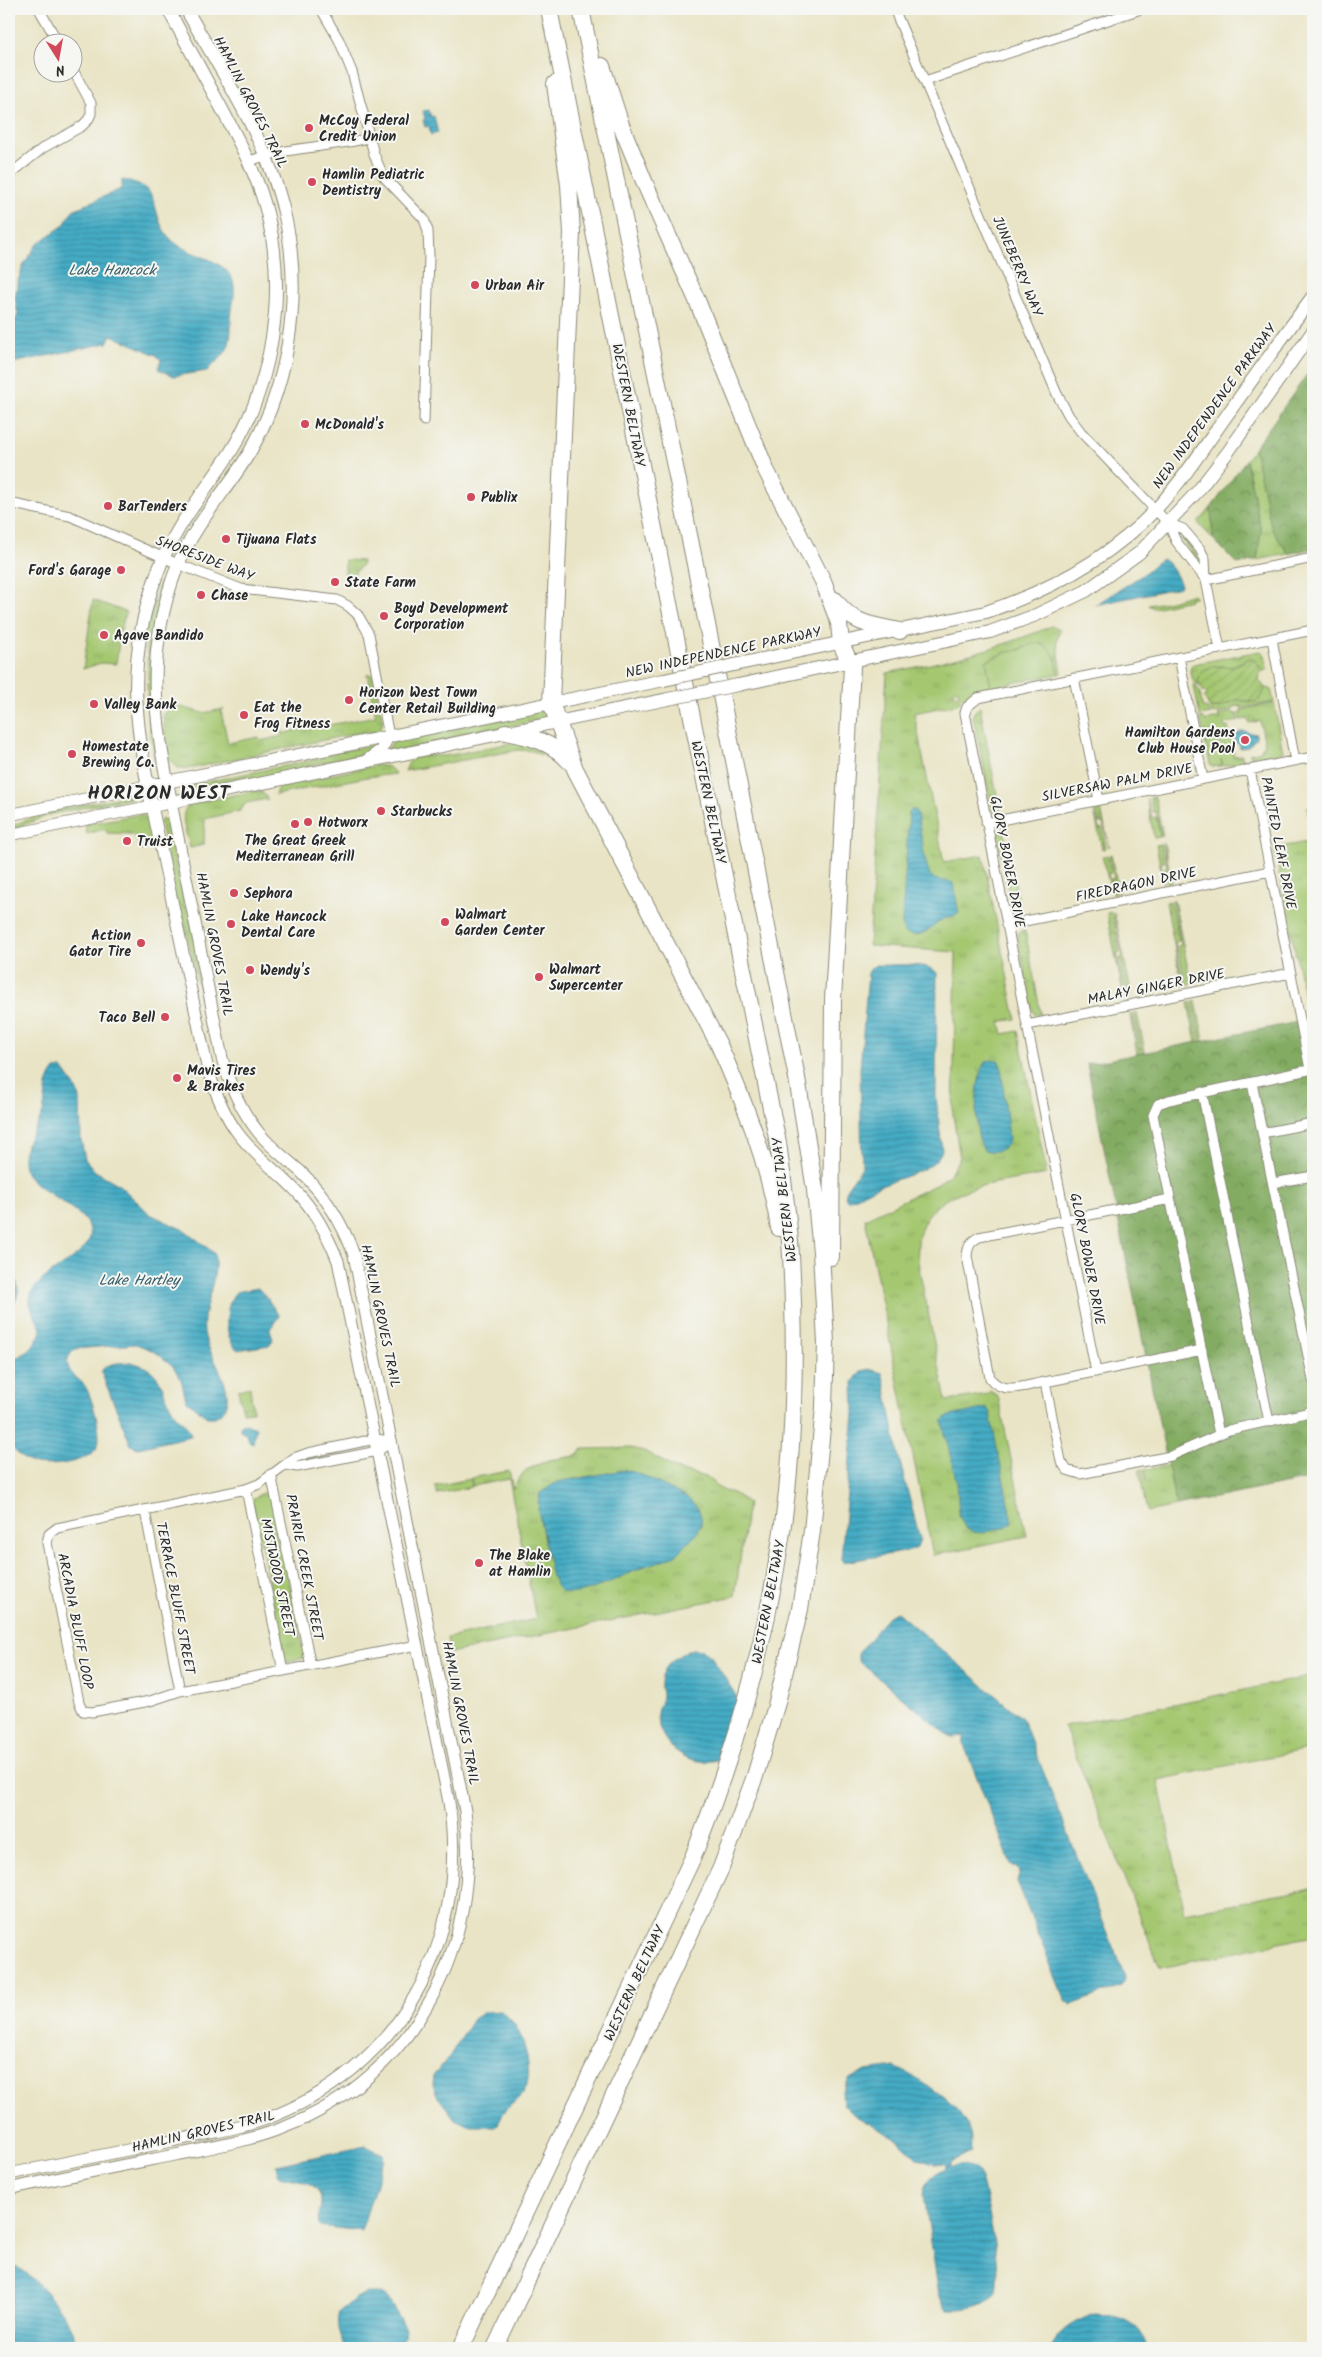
<svg xmlns="http://www.w3.org/2000/svg" width="1322" height="2357" font-family="Kalam,sans-serif">
<defs>
<pattern id="grass-tufts" width="24" height="20" patternUnits="userSpaceOnUse" patternTransform="scale(1.25)"><rect width="24" height="20" fill="#a4c770"/><path d="M3 7l-1-3M5 7V3M7 7l1-3M15 17l-1-3M17 17v-4M19 17l1-3" fill="none" stroke="#8dab61"/></pattern>
<pattern id="forest-crowns" width="20" height="18" patternUnits="userSpaceOnUse" patternTransform="scale(1.25)"><rect width="20" height="18" fill="#83ac62"/><path d="M2 6a3 3 0 1 1 6 0M12 15a3 3 0 1 1 6 0" fill="none" stroke="#6b8c51"/></pattern>
<pattern id="garden-furrows" width="10" height="10" patternUnits="userSpaceOnUse" patternTransform="scale(1.25)"><rect width="10" height="10" fill="#a4c770"/><path d="M-1 1l2-2M0 10L10 0M9 11l2-2" fill="none" stroke="#8dab61"/></pattern>
<pattern id="water-rules" width="6" height="5" patternUnits="userSpaceOnUse" patternTransform="scale(1.25)"><rect width="6" height="5" fill="#44abc4"/><path d="M0 2.5h6" fill="none" stroke="#398b9f"/></pattern>
</defs>
<rect width="100%" height="100%" fill="#f6f6f2"/>
<filter id="ink" filterUnits="userSpaceOnUse"><feTurbulence type="fractalNoise" baseFrequency=".02" numOctaves="2"/><feDisplacementMap in="SourceGraphic" scale="10" xChannelSelector="R" yChannelSelector="G"/><feConvolveMatrix kernelMatrix="1 2 1 2 8 2 1 2 1" color-interpolation-filters="sRGB"/></filter>
<filter id="wash" filterUnits="userSpaceOnUse"><feTurbulence type="fractalNoise" baseFrequency=".0096" numOctaves="4" result="noise"/><feDisplacementMap in="SourceGraphic" scale="20" xChannelSelector="R" yChannelSelector="G"/><feGaussianBlur stdDeviation="1.12" result="paint"/><feColorMatrix in="noise" values="0 0 0 0 0 0 0 0 0 0 0 0 0 0 0 0 0 1.4 0 .05"/><feComposite in="paint" operator="in"/></filter>
<g filter="url(#wash)">
<rect width="100%" height="100%" fill="#e9e4c5"/>
<path fill="url(#grass-tufts)" stroke="#68794e" fill-rule="evenodd" d="M1254,449l18,81 17,24 -32,6 4,-30 -15,-70z
M1211,508l2,31 -15,-16z
M1183,537l14,18 7,14 -23,-30z
M345,560l17,1v4l-17,18z
M160,582h1l-2,6 4,-6 1,2 -14,66 9,115 -2,1 -7,-33 -3,-50 3,-2 -2,-3 -1,-20 2,-3 -2,-1 -2,-19z
M1193,594l3,3 -7,1 1,2 -36,8 -6,-3 23,-4z
M93,600l33,12 -6,21 -4,31 -15,-1 -18,6z
M1052,626l8,3 -3,12 5,32 -4,1 -2,-16 -30,-11 -40,14 5,26 -17,3 -12,8 -5,-5 2,-2 -3,-2 -3,3 8,7 -3,5 -44,9 30,149 39,-7 33,164 -16,3 3,12 15,-3 29,143c-59,12 -141,11 -128,94l27,133 41,-7 3,-3 8,5 29,140 -94,19 -68,-336 72,-35 11,-8 12,-18 -7,-43 3,-163 -87,-6 18,-273c57,-11 111,-24 165,-47z
M1260,651l4,2 3,16 -5,3 -6,-11 -10,-2 -13,8 -13,-1 -22,15 2,5 -7,-5 -3,-12 3,-5z
M367,674l6,1 10,48 -5,9 -21,1 -165,35h-14l-11,-10 -4,-45h4v-7l14,1 22,6 21,-4 -3,2 7,32 31,-6 1,4 22,-5 -1,-4h3l-1,2 24,-7 1,2 68,-13z
M1195,684l5,8 2,14 6,3 3,5 -11,2 -6,-30z
M1265,688l6,1 3,13 -33,6 -1,-2 -7,1v3l-20,4 -3,-6h9l17,-8 16,2z
M1274,703l9,49 -31,8 -2,-7 9,-1 6,-8 -5,-23 -11,2 -1,-4 -8,1 -1,-7h3l-1,-3z
M980,707l20,104h-7l-2,-8 -18,-86 1,-5z
M545,709l4,9 -165,36 10,-14z
M1233,712l1,2h3l1,7 -14,3 1,4 3,-1 6,29 8,-1 1,7 -20,4 -2,-7 1,7 -10,1 -2,-3 -10,-46h4l1,3 14,-3 -1,-3z
M521,741l25,6 -5,8 -8,-4 -15,-1 -113,21 4,-9 7,-5 11,-2 18,1z
M375,745l1,3 -2,4 -67,14 -15,7 -106,20 -2,-2 1,-4 5,-2 129,-26 16,-7z
M378,765l11,2 7,7 -29,3 -92,18 2,-6 6,-4z
M254,791l8,1 6,7 -22,4 -6,8 -35,8 -1,26 -14,3c-3,-14 -13,-35 0,-44z
M131,795v3l-80,16 -42,17v-4l39,-16z
M1155,797l8,39 -2,1 -5,-25h-3l-3,-14z
M1147,799l5,19 4,-1 4,20 -6,1z
M1313,806v32l-6,-31z
M1096,809h5l8,38 -6,-24h-4z
M1094,810l5,19 3,-1 4,20 -4,1z
M143,814l6,6 7,27 -16,3 -3,-11 -5,-5 -25,-1 -1,-4 -19,5 -2,-10z
M162,819l4,1 2,3 16,80 7,16 15,83h-2l-3,-3 -16,-75 -8,-16 -17,-86z
M1004,828l2,12 15,73 -9,-4 -15,-72v-6z
M1313,841v178l-4,1 -35,-172z
M1164,843l8,39 -5,1 -3,-15 3,-1 -4,-23z
M1161,844l3,18 -3,1 3,21 -8,-39z
M1111,854l8,39 -6,1 -3,-15 4,-1 -5,-23z
M1107,855l4,18 -3,1 4,20 -10,-38z
M1172,900h2l17,84 -5,1 -8,-39 3,-1z
M1170,901l9,40 -4,1 9,44h-2l-16,-84z
M1112,912l8,41 -3,1 9,44h-2l-17,-85z
M1114,912l18,84 -4,1 -8,-39 3,-1z
M1024,930l2,5 15,80 -7,-1 -2,-5 -14,-69v-7z
M1196,1001l8,40h-3l-8,-39z
M1191,1002l8,40h-3l-8,-39z
M1137,1013l8,39 -3,1 -8,-39z
M1132,1014l8,39 -3,1 -7,-39z
M250,1387l3,24 -10,1 -5,-22z
M360,1445l2,3 -2,2 -63,12 7,-5z
M631,1448l13,3 36,20 26,6 18,14 9,2 15,10 -13,93 -285,57 -3,-15 89,-19 -27,-140 -36,7 -2,-8 38,-7 4,18 6,-11 7,-8 22,-10 28,-4 7,-7zM625,1470l15,4 46,23 16,28 -22,26 -18,10 -12,3 -59,25 -24,5 -23,-51 -6,-41 10,-14 9,-6z
M1168,1465l8,41 -29,6 -8,-41 3,-1 2,9 2,-1 -2,-8z
M470,1479l2,8 -35,7 -2,-8z
M270,1489l35,169 -20,4 -33,-163z
M1313,1676v72l-155,32 27,133 128,-25v48l-153,32 -96,-242z"/>
<path fill="url(#forest-crowns)" stroke="#576c46" d="M1313,366v182l-24,6 -17,-24 -18,-81z
M1246,460l15,70 -4,30 -20,4 -24,-25 -2,-31z
M1313,1019v459l-137,28 -89,-442z"/>
<path fill="url(#garden-furrows)" stroke="#68794e" d="M1250,658l6,3 5,7 -2,12 6,8 -4,10 -6,4 -19,-2 -17,8h-9l-6,-11 3,-1 -1,-4h-3l-5,-11 4,-10 10,-5 21,1z"/>
<path fill="#a4c770" stroke="#68794e" d="M1039,643c15,5 18,16 19,31l-67,13 -5,-26 21,-9 12,-2 13,-6z"/>
<path fill="url(#water-rules)" stroke="#386b78" d="M429,110l2,7 3,-1 4,17 -7,2 -2,-9 -4,1 -2,-7 2,-1 -2,-8z
M122,180c43,5 26,31 46,56 13,16 34,18 50,28 24,15 15,32 13,54 0,13 1,27 -8,37 -4,6 -10,8 -16,16l-33,5 -16,-7 3,-9 -5,-5 -45,-20 -4,8 -98,21v-35l9,-14 -3,-17 3,-17 5,-15 13,-21 28,-20 9,-15 48,-21z
M1161,559c9,2 16,17 20,26l-1,2 -85,18 46,-29z
M1243,731l13,3v4l-8,9 -8,1 -1,-5h-3l-2,-8z
M912,810h3l2,4c3,12 8,55 14,62 6,7 15,3 22,7l6,30c-5,4 -10,3 -15,6 -14,6 -21,23 -40,13l-2,-9 7,-111z
M876,965c15,1 52,-4 61,8l-1,124 6,53c-6,21 -45,28 -63,36 -11,4 -22,12 -32,15l-2,-4 2,-9 15,-21 -2,-98 8,-96 3,-5z
M992,1060h6l3,6 8,73c-3,12 -14,14 -25,11 -12,-17 -9,-71 1,-88z
M62,1068l12,17 6,13 1,41 4,20 10,12 23,13 32,30 36,17 28,22c6,27 -13,51 -10,79 3,23 33,56 20,77 -1,3 -6,6 -9,8h-8l-21,-17 -5,-21 -9,-14 -18,-14 -18,-7 -61,5c-5,5 -9,10 -7,17 2,9 12,13 17,20 7,11 17,46 13,59 -6,18 -50,23 -66,18 -11,-4 -16,-11 -23,-19v-92l2,4 8,1 13,-9 10,-18c-4,-8 -11,-18 -12,-28 -1,-26 49,-38 59,-62 12,-28 -57,-46 -65,-72 -6,-20 13,-38 19,-56 4,-16 1,-30 12,-43z
M9,1272c14,12 10,28 0,41z
M258,1288l9,10 12,18 -9,13 3,11 -4,5 -31,5c-15,-10 -14,-46 -2,-58z
M131,1362c36,9 28,29 44,52 5,6 15,13 16,22l-53,12 -7,-3 -30,-73c5,-10 19,-9 30,-10z
M869,1369l13,4 3,10 13,71 22,85 -3,9 -7,3 -67,11 -2,-3 13,-146 -1,-31 8,-11z
M987,1408l3,5 22,109 -6,5 -23,6 -10,-1 -8,-4 -6,-13 -2,-31 -15,-63 4,-4z
M243,1423l13,5 -3,15 -4,-2 -2,-7 -7,-4v-4z
M625,1470c18,3 34,14 49,21 24,12 38,26 17,49 -6,6 -12,14 -20,17 -11,6 -22,6 -33,12 -16,7 -54,28 -72,24 -8,-1 -11,-10 -14,-16l-14,-67 2,-17 17,-11z
M897,1612l125,106 103,259 -1,6 -3,3 -49,19 -7,-4 -48,-120 3,-10 -9,-7 -47,-119v-9l-12,1 -4,-2 -90,-74v-7l30,-38z
M692,1649l10,1 9,6 34,54 -17,46c-31,16 -67,-5 -71,-39 -1,-9 5,-14 5,-22 0,-4 -2,-8 -1,-11 0,-18 16,-29 31,-35z
M501,2011c5,5 11,9 14,14 10,16 20,51 8,68 -7,9 -23,19 -24,30l-3,3h-26l-15,-7 -17,-22 -5,-12 1,-10 15,-18 24,-38 11,-7z
M895,2067c25,12 67,36 75,66 2,6 0,13 1,19l-20,10v5c15,-2 23,-3 30,12 6,17 22,101 14,115 -9,13 -33,16 -47,15l-4,-3 -5,-11 -15,-100c1,-15 10,-22 23,-27l-1,-5 -12,1 -16,-5 -20,-19 -44,-25 -11,-11 -1,-13 7,-12 17,-8z
M366,2146l17,8 1,5 -23,72 -42,-5c-2,-8 2,-16 2,-23 1,-23 -27,-23 -42,-27l-3,-11z
M16,2267c16,5 49,46 56,62 3,7 3,13 2,19h-65v-80z
M367,2293h13l7,5 19,30 -1,7 -10,13h-49c-7,-13 -11,-22 -7,-36l17,-14z
M1095,2314c24,1 47,8 52,34h-96c9,-19 26,-27 44,-34z"/>
</g>
<g filter="url(#ink)">
<g fill="none" stroke-linecap="round" stroke-linejoin="round">
<g stroke="#8a8878" stroke-width="11">
<path id="minor" d="M39,9l19,33
M321,9l18,31 13,32 22,82 9,22 41,43 4,12 1,25 -5,165
M894,9l163,385 12,22 12,16 87,91 8,18 30,39
M925,81l216,-72
M250,161c38,-15 79,-13 119,-23
M9,175l34,-27 39,-22 6,-6 3,-6v-11l-19,-35
M9,503l61,13 108,48 63,25 96,11 11,6 10,9 11,19 20,102
M1168,523l15,6 17,20 5,10 1,21 14,69
M1206,580l107,-22
M1272,639l23,122
M1179,657l24,122
M1074,678l25,122
M1250,770l60,299
M986,823l327,-66
M1006,925l264,-54
M1027,1025l264,-52
M1252,1083l61,297
M1202,1092l67,330
M1262,1133l51,-10
M1273,1183l40,-7
M1170,1199l-191,38c-9,5 -11,9 -12,19l23,122c12,18 37,7 55,4l16,79 6,9 13,4 91,-18 58,-26 77,-17 7,-3
M1096,1372l-131,-659 2,-6 11,-9 335,-68
M1045,1382l157,-32
M1219,1434l-66,-319 5,-11 11,-4 144,-31
M392,1441l-17,-2 -67,14 -14,5 -35,26 -13,5 -189,39 -8,6 -2,9 32,159 4,9 9,1 58,-11 30,-10 237,-46
M286,1465l11,2 81,-16 14,-10
M271,1474l40,192
M246,1489l37,182
M145,1511l35,180"/>
</g>
<g stroke="#8a8878" stroke-width="13">
<path id="tertiary" d="M367,760l14,-10 8,-14
M9,815l138,-29
M9,835l143,-29 55,260c7,23 16,47 30,66 17,24 41,39 60,60 19,20 31,44 41,69l111,541c21,141 -50,269 -186,318 -29,10 -61,14 -91,21 -55,11 -109,22 -163,33
M9,2189c55,-12 111,-23 166,-34 37,-8 75,-14 110,-28 130,-51 197,-181 180,-316l-111,-556c-11,-31 -29,-60 -53,-83 -14,-13 -29,-23 -42,-39 -18,-22 -29,-47 -37,-75l-51,-256"/>
</g>
<g stroke="#8a8878" stroke-width="14">
<path id="secondary" d="M168,9c18,34 37,68 55,102 17,33 35,65 44,102 20,79 6,171 -37,240 -26,40 -57,75 -73,121 -31,83 -23,148 -5,232l516,-107
M734,665l252,-53c62,-21 124,-54 170,-103 25,-27 45,-57 66,-87 30,-42 60,-84 91,-126
M738,685l252,-53 46,-17 50,-24 53,-38 58,-61 31,-40 85,-121
M147,786l517,-106
M171,802c-17,-86 -26,-151 6,-235 15,-38 42,-68 64,-101 48,-72 63,-170 43,-254 -17,-73 -62,-139 -98,-203"/>
</g>
<g stroke="#8a8878" stroke-width="18">
<path id="motorway" d="M602,66l19,59 25,61 50,112 70,172 57,111 16,42 2,21 11,23 -19,333 -2,257
M555,84l14,101 3,48 -21,470 24,66 144,276c26,59 50,119 60,183
M835,600c16,24 39,26 65,31
M506,732c25,5 47,10 64,30
M461,2348l232,-491c41,-103 72,-210 88,-319 14,-91 15,-191 10,-282 -2,-38 -8,-75 -13,-113l-229,-1134
M495,2348l226,-480 34,-92 21,-70 24,-97 12,-78 12,-124 2,-64 -5,-91 -6,-62 -18,-112 -102,-514 -114,-555"/>
</g>
<use href="#minor" stroke="#fff" stroke-width="9"/>
<use href="#tertiary" stroke="#fff" stroke-width="11"/>
<use href="#secondary" stroke="#fff" stroke-width="12"/>
<use href="#motorway" stroke="#fff" stroke-width="16"/>
<g stroke="#8a8878" stroke-width="14" stroke-linecap="butt">
<path id="secondary-bridge" d="M664,680l70,-15
M668,699l70,-14"/>
</g>
<use href="#secondary-bridge" stroke="#fff" stroke-width="12"/>
</g>
</g>
<g fill="#d1495b" stroke="#f6f6f2" stroke-width="2">
<circle cx="309" cy="128" r="5"/>
<circle cx="312" cy="182" r="5"/>
<circle cx="475" cy="285" r="5"/>
<circle cx="305" cy="424" r="5"/>
<circle cx="471" cy="497" r="5"/>
<circle cx="108" cy="506" r="5"/>
<circle cx="226" cy="539" r="5"/>
<circle cx="121" cy="570" r="5"/>
<circle cx="335" cy="582" r="5"/>
<circle cx="201" cy="595" r="5"/>
<circle cx="384" cy="616" r="5"/>
<circle cx="104" cy="635" r="5"/>
<circle cx="349" cy="700" r="5"/>
<circle cx="94" cy="704" r="5"/>
<circle cx="244" cy="715" r="5"/>
<circle cx="1245" cy="740" r="5"/>
<circle cx="72" cy="754" r="5"/>
<circle cx="381" cy="811" r="5"/>
<circle cx="308" cy="822" r="5"/>
<circle cx="295" cy="824" r="5"/>
<circle cx="127" cy="841" r="5"/>
<circle cx="234" cy="893" r="5"/>
<circle cx="445" cy="922" r="5"/>
<circle cx="231" cy="924" r="5"/>
<circle cx="141" cy="943" r="5"/>
<circle cx="250" cy="970" r="5"/>
<circle cx="539" cy="977" r="5"/>
<circle cx="165" cy="1017" r="5"/>
<circle cx="177" cy="1078" r="5"/>
<circle cx="479" cy="1563" r="5"/>
</g>
<g text-anchor="middle" stroke-width="4" stroke-linejoin="round" paint-order="stroke">
<g font-size="14" fill="#2b2b2b" stroke="#f6f6f2">
<text transform="translate(251 102) rotate(63)" y="5">HAMLIN GROVES TRAIL</text>
<text transform="translate(1018 266) rotate(67)" y="5">JUNEBERRY WAY</text>
<text transform="translate(629 405) rotate(79)" y="5">WESTERN BELTWAY</text>
<text transform="translate(1214 406) rotate(-54)" y="5">NEW INDEPENDENCE PARKWAY</text>
<text transform="translate(205 558) rotate(21)" y="5">SHORESIDE WAY</text>
<text transform="translate(723 652) rotate(-12)" y="5">NEW INDEPENDENCE PARKWAY</text>
<text transform="translate(1117 782) rotate(-11)" y="5">SILVERSAW PALM DRIVE</text>
<text transform="translate(709 802) rotate(78)" y="5">WESTERN BELTWAY</text>
<text transform="translate(1279 843) rotate(79)" y="5">PAINTED LEAF DRIVE</text>
<text transform="translate(1008 862) rotate(79)" y="5">GLORY BOWER DRIVE</text>
<text transform="translate(1136 884) rotate(-12)" y="5">FIREDRAGON DRIVE</text>
<text transform="translate(215 944) rotate(79)" y="5">HAMLIN GROVES TRAIL</text>
<text transform="translate(1156 986) rotate(-11)" y="5">MALAY GINGER DRIVE</text>
<text transform="translate(784 1200) rotate(-97)" y="5">WESTERN BELTWAY</text>
<text transform="translate(1088 1259) rotate(79)" y="5">GLORY BOWER DRIVE</text>
<text transform="translate(381 1316) rotate(78)" y="5">HAMLIN GROVES TRAIL</text>
<text transform="translate(305 1567) rotate(79)" y="5">PRAIRIE CREEK STREET</text>
<text transform="translate(278 1577) rotate(78)" y="5">MISTWOOD STREET</text>
<text transform="translate(176 1598) rotate(79)" y="5">TERRACE BLUFF STREET</text>
<text transform="translate(768 1602) rotate(-79)" y="5">WESTERN BELTWAY</text>
<text transform="translate(76 1621) rotate(79)" y="5">ARCADIA BLUFF LOOP</text>
<text transform="translate(461 1713) rotate(79)" y="5">HAMLIN GROVES TRAIL</text>
<text transform="translate(634 1983) rotate(-65)" y="5">WESTERN BELTWAY</text>
<text transform="translate(203 2131) rotate(-13)" y="5">HAMLIN GROVES TRAIL</text>
</g>
<g font-size="14" font-weight="bold" fill="#2b2b2b" stroke="#f6f6f2" text-anchor="start">
<text x="319" y="125">McCoy Federal<tspan x="319" dy="16">Credit Union</tspan></text>
<text x="322" y="179">Hamlin Pediatric<tspan x="322" dy="16">Dentistry</tspan></text>
<text x="485" y="290">Urban Air</text>
<text x="315" y="429">McDonald's</text>
<text x="481" y="502">Publix</text>
<text x="118" y="511">BarTenders</text>
<text x="236" y="544">Tijuana Flats</text>
<text x="111" y="575" text-anchor="end">Ford's Garage</text>
<text x="345" y="587">State Farm</text>
<text x="211" y="600">Chase</text>
<text x="394" y="613">Boyd Development<tspan x="394" dy="16">Corporation</tspan></text>
<text x="114" y="640">Agave Bandido</text>
<text x="359" y="697">Horizon West Town<tspan x="359" dy="16">Center Retail Building</tspan></text>
<text x="104" y="709">Valley Bank</text>
<text x="254" y="712">Eat the<tspan x="254" dy="16">Frog Fitness</tspan></text>
<text x="1235" y="737" text-anchor="end">Hamilton Gardens<tspan x="1235" dy="16">Club House Pool</tspan></text>
<text x="82" y="751">Homestate<tspan x="82" dy="16">Brewing Co.</tspan></text>
<text x="391" y="816">Starbucks</text>
<text x="318" y="827">Hotworx</text>
<text x="295" y="845" text-anchor="middle">The Great Greek<tspan x="295" dy="16">Mediterranean Grill</tspan></text>
<text x="137" y="846">Truist</text>
<text x="244" y="898">Sephora</text>
<text x="455" y="919">Walmart<tspan x="455" dy="16">Garden Center</tspan></text>
<text x="241" y="921">Lake Hancock<tspan x="241" dy="16">Dental Care</tspan></text>
<text x="131" y="940" text-anchor="end">Action<tspan x="131" dy="16">Gator Tire</tspan></text>
<text x="549" y="974">Walmart<tspan x="549" dy="16">Supercenter</tspan></text>
<text x="260" y="975">Wendy's</text>
<text x="155" y="1022" text-anchor="end">Taco Bell</text>
<text x="187" y="1075">Mavis Tires<tspan x="187" dy="16">&amp; Brakes</tspan></text>
<text x="489" y="1560">The Blake<tspan x="489" dy="16">at Hamlin</tspan></text>
</g>
<g font-size="15" font-style="italic" fill="#355e68" stroke="#f6f6f2">
<text x="112" y="275">Lake Hancock</text>
<text x="139" y="1285">Lake Hartley</text>
</g>
<g font-size="19" font-weight="bold" letter-spacing="1" fill="#2b2b2b" stroke="#f6f6f2">
<text x="159" y="799">HORIZON WEST</text>
</g>
</g>
<rect width="1322" height="2357" fill="none" stroke="#f6f6f2" stroke-width="30"/>
<g transform="translate(58 58) rotate(169)"><circle r="24" fill="#f6f6f2" stroke="#a5a5a2"/>
<path d="M0-4L9 19L0 12L-9 19Z" fill="#d1495b"/>
<text y="-8" font-size="14" font-weight="bold" text-anchor="middle" fill="#2b2b2b">N</text>
</g>
</svg>
